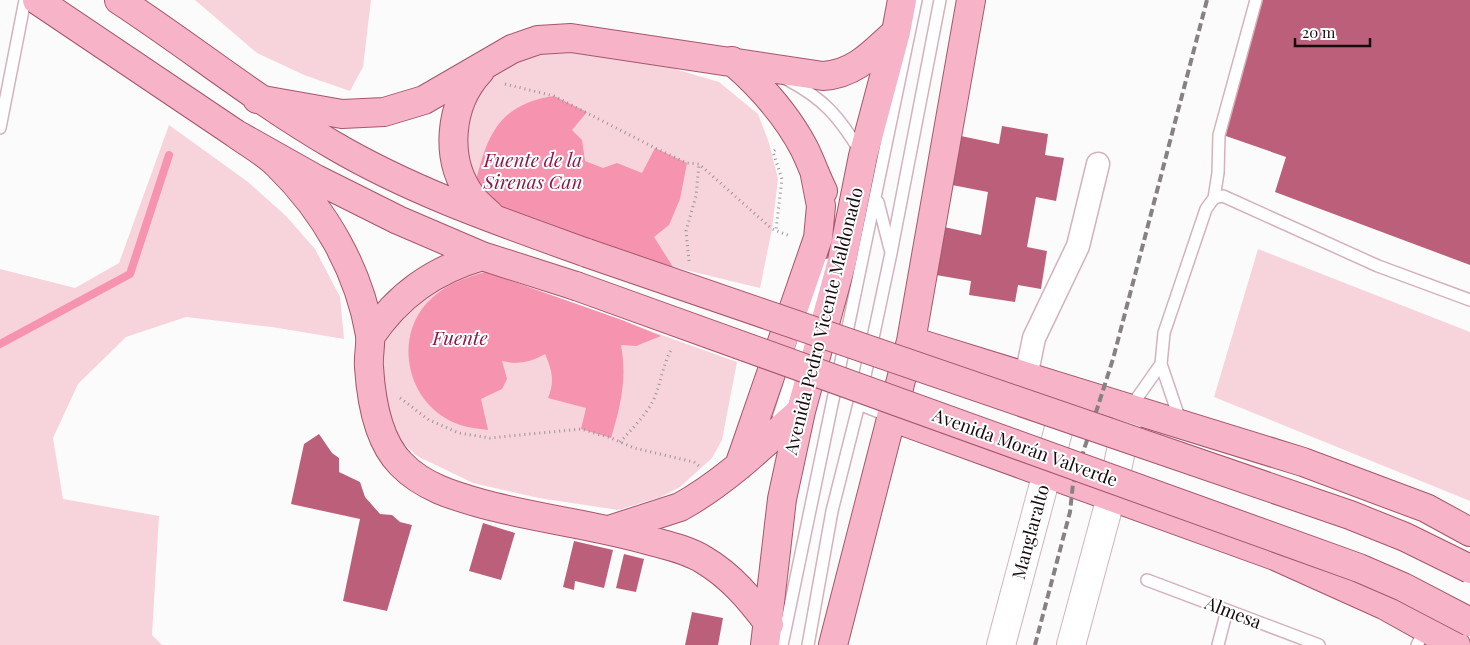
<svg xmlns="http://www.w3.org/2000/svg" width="1470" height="645" font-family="'Playfair Display',serif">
<rect width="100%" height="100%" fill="#fbfbfb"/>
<path fill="#f7d4dc" d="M195,0h176l-8,67 -13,24 -46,-16 -47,-22z
M538,40l110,21 71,21 39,32 11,29 9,36 -6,50 -12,59 -87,-21 -163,-48 -53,-54 9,-75z
M169,125l79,57 38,34 29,33 25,48 4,42 -72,-12 -86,-10 -60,20 -48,47 -25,54 10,61 96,17 -7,119 10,10h-162v-376l75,19 44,-25z
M1258,249l212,83v169l-256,-104z
M486,272l251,90 -15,78 -10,18 -32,29 -19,10 -43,13 -79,-12 -66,-15 -56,-27 -16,-15 -13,-27 -10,-89 74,-52z"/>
<path fill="#f693af" d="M554,96l33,16 -15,18 10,10 3,21 18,7 14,-5 25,10 13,-25 32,15 -7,36 -11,26 -15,12 19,30 -163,-48 -38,-22c13,-53 20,-92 82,-101z
M486,272l136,48 39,16 -25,10 -15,-1c6,34 0,60 -10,93l-30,-9 5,-21 -38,-10c7,-17 4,-28 -3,-44 -14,8 -27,11 -43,7l5,18 -5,10 -21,10 7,31c-15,-2 -28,-3 -41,-11 -40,-22 -52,-80 -21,-115 16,-18 37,-26 60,-32z"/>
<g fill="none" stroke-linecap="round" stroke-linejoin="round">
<path stroke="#f693af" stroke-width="8" d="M0,344l130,-70 39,-119"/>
</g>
<path fill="#bc5f7b" d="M1262,0h208v265l-195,-73 11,-35 -63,-22z
M1002,126l46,8 -3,21 19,3 -8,43 -20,-4 -9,50 20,4 -6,38 -23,-4 -3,17 -46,-7 2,-14 -35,-6 8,-48 37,8 7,-43 -36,-7 9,-49 38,8z
M319,434l13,19 7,5v14l21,10 5,15 15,17 12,1 8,7 12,3 -25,86 -44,-10 17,-82 -69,-15 13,-60z
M483,523l32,10 -14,47 -32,-9z
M574,541l39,9 -9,38 -29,-7 -1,9 -11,-3z
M624,554l20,5 -8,33 -20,-4z
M692,612l31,6 -5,27h-33z"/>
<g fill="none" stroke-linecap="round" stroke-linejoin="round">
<g stroke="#d4b2ba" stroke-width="14">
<path id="service" d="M788,80c36,19 51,37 72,71
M0,128l25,-128
M1214,198l9,-2 155,70 92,34
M878,202l12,47
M859,404l32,13
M1130,408l31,-44
M1181,423l-20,-59 3,-31 42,-124 8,-11 4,-25 1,-38 37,-135
M776,425l52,-161
M1147,580l172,65
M782,645c43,-215 91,-430 134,-645
M808,645l24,-134 27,-107 32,-151 49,-253
M1218,645l9,-35
M1417,645l9,-17"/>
</g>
<g stroke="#d4b2ba" stroke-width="25">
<path id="minor" d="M1026,377l8,-39 44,-92 20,-82"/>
</g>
<g stroke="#d4b2ba" stroke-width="30">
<path id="secondary" d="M1001,645l67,-251
M1071,645l40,-148 18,-83"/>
</g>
<g stroke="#a4576e" stroke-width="30">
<path id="primary" d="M37,0l199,134 80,45 82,41 84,36 94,30
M119,0c72,47 138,101 214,145 80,47 168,77 254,108
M732,61c29,25 54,53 72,87 7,14 12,29 19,43
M480,71c-31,33 -36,88 -9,125 5,7 13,13 19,19
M257,99l85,15 42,-2 40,-12 88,-51 26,-9 33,-2 252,38c32,-2 50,-23 73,-44
M236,134c14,10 30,19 42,31 47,46 81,105 92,170 1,11 -2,22 -1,32 2,32 9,74 32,97 22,23 53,32 82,40 56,15 113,21 168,37 18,5 37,9 53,19 27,16 46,39 65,64
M370,337c28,-42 64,-67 112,-81
M911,341l392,121 123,46 44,24
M891,417l384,139 109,49 72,40
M739,466l79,-228 3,-32 -6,-31
M612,529l68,-22c45,-25 83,-62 121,-96
M765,645l17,-146 19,-88 41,-150 21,-105 33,-124 6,-32
M833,645l78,-304 60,-341"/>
</g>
<path stroke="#9a9597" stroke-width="3" stroke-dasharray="1 4" stroke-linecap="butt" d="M505,84l49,12 101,52 32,15 12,1 73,65 18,7
M775,150l-2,2 9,27 -6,51
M689,261l-3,-30 10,-35 3,-32
M400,398l29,22 30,13 31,5 91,-9 30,9 23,10 60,14 5,4
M620,442c12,-13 26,-27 34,-43 7,-17 9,-35 18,-51"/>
<use href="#service" stroke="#fff" stroke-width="11"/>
<use href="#minor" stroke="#fff" stroke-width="22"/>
<use href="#secondary" stroke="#fff" stroke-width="28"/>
<use href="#primary" stroke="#f7b3c7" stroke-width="28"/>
<path stroke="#878183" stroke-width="4" stroke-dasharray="8 4" stroke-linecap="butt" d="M1035,645l35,-133 3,-28 40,-125 94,-359"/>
<g stroke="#a4576e" stroke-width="30" stroke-linecap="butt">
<path id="primary-bridge" d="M587,253l763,262 55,22 65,32
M576,286l783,282 44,19 67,35"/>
</g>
<use href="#primary-bridge" stroke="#f7b3c7" stroke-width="28"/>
</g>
<g text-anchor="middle" stroke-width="4" stroke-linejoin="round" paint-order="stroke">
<g font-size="18" fill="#150a0d" stroke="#fff">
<text transform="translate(824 321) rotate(-76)" y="6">Avenida Pedro Vicente Maldonado</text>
<text transform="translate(1025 448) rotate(20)" y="6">Avenida Morán Valverde</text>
<text transform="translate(1031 532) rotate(-75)" y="6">Manglaralto</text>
<text transform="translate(1233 613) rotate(21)" y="6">Almesa</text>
</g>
<g font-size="19" font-style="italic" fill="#8b1847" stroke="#fff">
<text x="533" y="167">Fuente de la<tspan x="533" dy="22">Sirenas Can</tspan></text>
<text x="460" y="345">Fuente</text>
</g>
</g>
<path d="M1295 38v8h75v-8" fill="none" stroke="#150a0d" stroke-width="2.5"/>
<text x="1302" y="38" font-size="15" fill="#150a0d" stroke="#ffffff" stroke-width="4" paint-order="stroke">20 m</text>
</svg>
